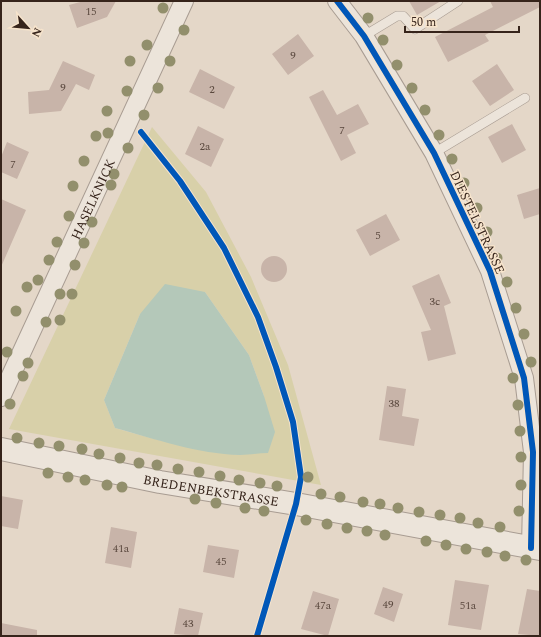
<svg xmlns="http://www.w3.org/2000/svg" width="541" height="637" font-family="Spectral,serif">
<rect width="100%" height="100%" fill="#e4d7c8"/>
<path fill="#d8d0a9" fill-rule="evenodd" d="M152,127l54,65 45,85 37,88 33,120 -312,-56zM205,292l44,63 15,41 -23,59c-44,-4 -84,-15 -126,-27l-11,-28 36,-86z"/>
<path fill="#b4c8b9" d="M165,284l40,8 44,63 15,41 11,36 -7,21c-9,0 -19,2 -28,2 -42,-1 -85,-16 -125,-27l-11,-28 36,-86z"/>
<path fill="#c8b4a9" d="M84,1h32l-9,16 -30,11 -8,-23z
M409,1h32l-24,14z
M490,1h50v6l-55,28 4,6 -41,21 -13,-25 58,-30z
M298,34l16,22 -26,19 -16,-21z
M63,61l32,14 -6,15 -13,-6 -15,27 -32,3 -1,-22 21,-2z
M497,64l17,26 -24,16 -18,-25z
M200,69l35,18 -11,22 -35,-17z
M323,90l14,25 21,-11 11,20 -22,11 9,18 -15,8 -32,-64z
M512,124l14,26 -24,13 -14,-26z
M198,126l26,13 -13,28 -26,-13z
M7,142l22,10 -12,27 -16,-7v-15z
M540,188v26l-16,5 -7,-24z
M1,199l25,11 -25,57z
M386,214l14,26 -30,16 -14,-26z
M261 269a13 13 0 1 1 26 0a13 13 0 1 1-26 0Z
M439,274l12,29 -7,3 12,48 -28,7 -7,-29 10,-2 -19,-44z
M387,386l19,3 -4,27 17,3 -5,27 -35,-6z
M1,496l22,4 -5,29 -17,-3z
M111,527l26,5 -6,36 -26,-5z
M208,545l31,5 -5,28 -31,-6z
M455,580l34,5 -8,45 -33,-5z
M383,587l20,7 -9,28 -20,-8z
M527,589l13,2v45l-22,-2z
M313,591l26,8 -11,37 -27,-7z
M179,608l24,5 -5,23 -24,-2z
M1,623l36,7v6h-36z"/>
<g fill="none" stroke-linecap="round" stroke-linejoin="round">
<g stroke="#a89c92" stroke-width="10">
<path id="service" d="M364,36l33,-20h6l12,13 43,-28
M434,153l91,-55"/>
</g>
<g stroke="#a89c92" stroke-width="20">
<g id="minor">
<path d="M337,1l27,35 70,117 56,118 34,107 9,74 -2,96"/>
<path id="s1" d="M1,397l183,-396"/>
</g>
</g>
<g stroke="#a89c92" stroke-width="24">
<g id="tertiary">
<path id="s2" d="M1,449l159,33 136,22 244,45"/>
</g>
</g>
<use href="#service" stroke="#ece4da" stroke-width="9"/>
<use href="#minor" stroke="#ece4da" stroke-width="18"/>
<use href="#tertiary" stroke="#ece4da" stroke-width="22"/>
<g stroke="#f7e4cc" stroke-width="8">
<path id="cycleway" d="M337,1l27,35 70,117 56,118 34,107 9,74 -2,96
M141,132l39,49 44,67 34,69 18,50 17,55 8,55 -5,27 -39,132"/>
</g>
<use href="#cycleway" stroke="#0057b8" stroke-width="6"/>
</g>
<g fill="#928f6c">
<circle cx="163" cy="8" r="5.5"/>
<circle cx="368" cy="18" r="5.5"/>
<circle cx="184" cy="30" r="5.5"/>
<circle cx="383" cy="40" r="5.5"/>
<circle cx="147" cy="45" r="5.5"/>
<circle cx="130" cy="61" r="5.5"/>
<circle cx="170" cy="61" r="5.5"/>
<circle cx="397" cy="65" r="5.5"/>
<circle cx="158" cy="88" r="5.5"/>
<circle cx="412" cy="88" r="5.5"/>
<circle cx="127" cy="91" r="5.5"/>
<circle cx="425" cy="110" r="5.5"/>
<circle cx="107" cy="111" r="5.5"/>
<circle cx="144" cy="115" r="5.5"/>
<circle cx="108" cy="133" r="5.5"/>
<circle cx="439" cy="135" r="5.5"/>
<circle cx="96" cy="136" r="5.5"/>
<circle cx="128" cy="148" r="5.5"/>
<circle cx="452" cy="159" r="5.5"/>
<circle cx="84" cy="161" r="5.5"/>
<circle cx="114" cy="174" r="5.5"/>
<circle cx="464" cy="183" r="5.5"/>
<circle cx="111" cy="185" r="5.5"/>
<circle cx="73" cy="186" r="5.5"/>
<circle cx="477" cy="208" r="5.5"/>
<circle cx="69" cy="216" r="5.5"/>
<circle cx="92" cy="222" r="5.5"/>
<circle cx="487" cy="232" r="5.5"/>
<circle cx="57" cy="242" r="5.5"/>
<circle cx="84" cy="243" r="5.5"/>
<circle cx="497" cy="258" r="5.5"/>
<circle cx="49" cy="260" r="5.5"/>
<circle cx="75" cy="265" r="5.5"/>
<circle cx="38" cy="280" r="5.5"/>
<circle cx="507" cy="282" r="5.5"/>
<circle cx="27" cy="287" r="5.5"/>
<circle cx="60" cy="294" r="5.5"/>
<circle cx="72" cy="294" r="5.5"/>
<circle cx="516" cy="308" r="5.5"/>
<circle cx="16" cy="311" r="5.5"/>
<circle cx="60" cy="320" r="5.5"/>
<circle cx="46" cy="322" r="5.5"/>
<circle cx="524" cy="334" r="5.5"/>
<circle cx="7" cy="352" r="5.5"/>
<circle cx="531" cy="362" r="5.5"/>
<circle cx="28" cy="363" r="5.5"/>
<circle cx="23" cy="376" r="5.5"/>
<circle cx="513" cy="378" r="5.5"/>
<circle cx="10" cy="404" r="5.5"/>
<circle cx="518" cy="405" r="5.5"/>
<circle cx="520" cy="431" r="5.5"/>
<circle cx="17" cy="438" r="5.5"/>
<circle cx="39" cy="443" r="5.5"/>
<circle cx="59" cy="446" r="5.5"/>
<circle cx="82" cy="449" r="5.5"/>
<circle cx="99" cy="454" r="5.5"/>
<circle cx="521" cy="457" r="5.5"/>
<circle cx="120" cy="458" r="5.5"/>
<circle cx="139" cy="463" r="5.5"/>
<circle cx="157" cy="465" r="5.5"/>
<circle cx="178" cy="469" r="5.5"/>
<circle cx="199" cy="472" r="5.5"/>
<circle cx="48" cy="473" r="5.5"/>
<circle cx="220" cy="476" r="5.5"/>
<circle cx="68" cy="477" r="5.5"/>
<circle cx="308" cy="477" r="5.5"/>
<circle cx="85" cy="480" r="5.5"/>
<circle cx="239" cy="480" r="5.5"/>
<circle cx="260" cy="483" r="5.5"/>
<circle cx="107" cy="485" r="5.5"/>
<circle cx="521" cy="485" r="5.5"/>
<circle cx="277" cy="486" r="5.5"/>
<circle cx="122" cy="487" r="5.5"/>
<circle cx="321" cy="494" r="5.5"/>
<circle cx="340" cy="497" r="5.5"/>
<circle cx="195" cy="499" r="5.5"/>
<circle cx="363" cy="502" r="5.5"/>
<circle cx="216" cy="503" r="5.5"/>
<circle cx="380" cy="504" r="5.5"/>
<circle cx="245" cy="508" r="5.5"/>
<circle cx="398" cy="508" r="5.5"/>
<circle cx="264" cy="511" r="5.5"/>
<circle cx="519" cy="511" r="5.5"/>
<circle cx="419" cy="512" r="5.5"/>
<circle cx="440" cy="515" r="5.5"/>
<circle cx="460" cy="518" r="5.5"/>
<circle cx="306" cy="520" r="5.5"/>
<circle cx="478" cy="523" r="5.5"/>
<circle cx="327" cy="524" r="5.5"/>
<circle cx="500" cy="527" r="5.5"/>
<circle cx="347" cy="528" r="5.5"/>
<circle cx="367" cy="531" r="5.5"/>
<circle cx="385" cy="535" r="5.5"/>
<circle cx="426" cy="541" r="5.5"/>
<circle cx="446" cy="545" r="5.5"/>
<circle cx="466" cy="549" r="5.5"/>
<circle cx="487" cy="552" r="5.5"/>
<circle cx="505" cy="556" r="5.5"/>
<circle cx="526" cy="560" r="5.5"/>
</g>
<g text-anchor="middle" stroke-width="3" stroke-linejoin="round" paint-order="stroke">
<g font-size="11" fill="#5a483e">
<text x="91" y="15">15</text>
<text x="293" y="59">9</text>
<text x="63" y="91">9</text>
<text x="212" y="93">2</text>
<text x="342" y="134">7</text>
<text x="205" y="150">2a</text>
<text x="13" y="168">7</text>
<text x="378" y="239">5</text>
<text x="435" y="305">3c</text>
<text x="394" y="407">38</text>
<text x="121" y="552">41a</text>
<text x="221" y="565">45</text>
<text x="388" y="608">49</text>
<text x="323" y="609">47a</text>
<text x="468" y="609">51a</text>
<text x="188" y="627">43</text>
</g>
<g font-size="13" fill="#36241b" stroke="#f7e4cc">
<text dy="5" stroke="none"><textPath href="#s1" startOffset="218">HASELKNICK</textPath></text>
<text transform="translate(478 222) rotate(65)" y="5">DIESTELSTRASSE</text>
<text dy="5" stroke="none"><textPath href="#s2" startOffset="214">BREDENBEKSTRASSE</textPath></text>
</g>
</g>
<rect width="541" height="637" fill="none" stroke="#36241b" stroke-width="4"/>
<g transform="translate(28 28) rotate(117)" stroke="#f7e4cc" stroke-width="3" paint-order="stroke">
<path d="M0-3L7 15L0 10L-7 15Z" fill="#36241b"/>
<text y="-6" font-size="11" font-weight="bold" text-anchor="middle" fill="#36241b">N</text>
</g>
<path d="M405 26v6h114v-6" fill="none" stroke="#36241b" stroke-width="2"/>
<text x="411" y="26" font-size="12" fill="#36241b" stroke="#f7e4cc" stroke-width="3" paint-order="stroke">50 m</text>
</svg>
